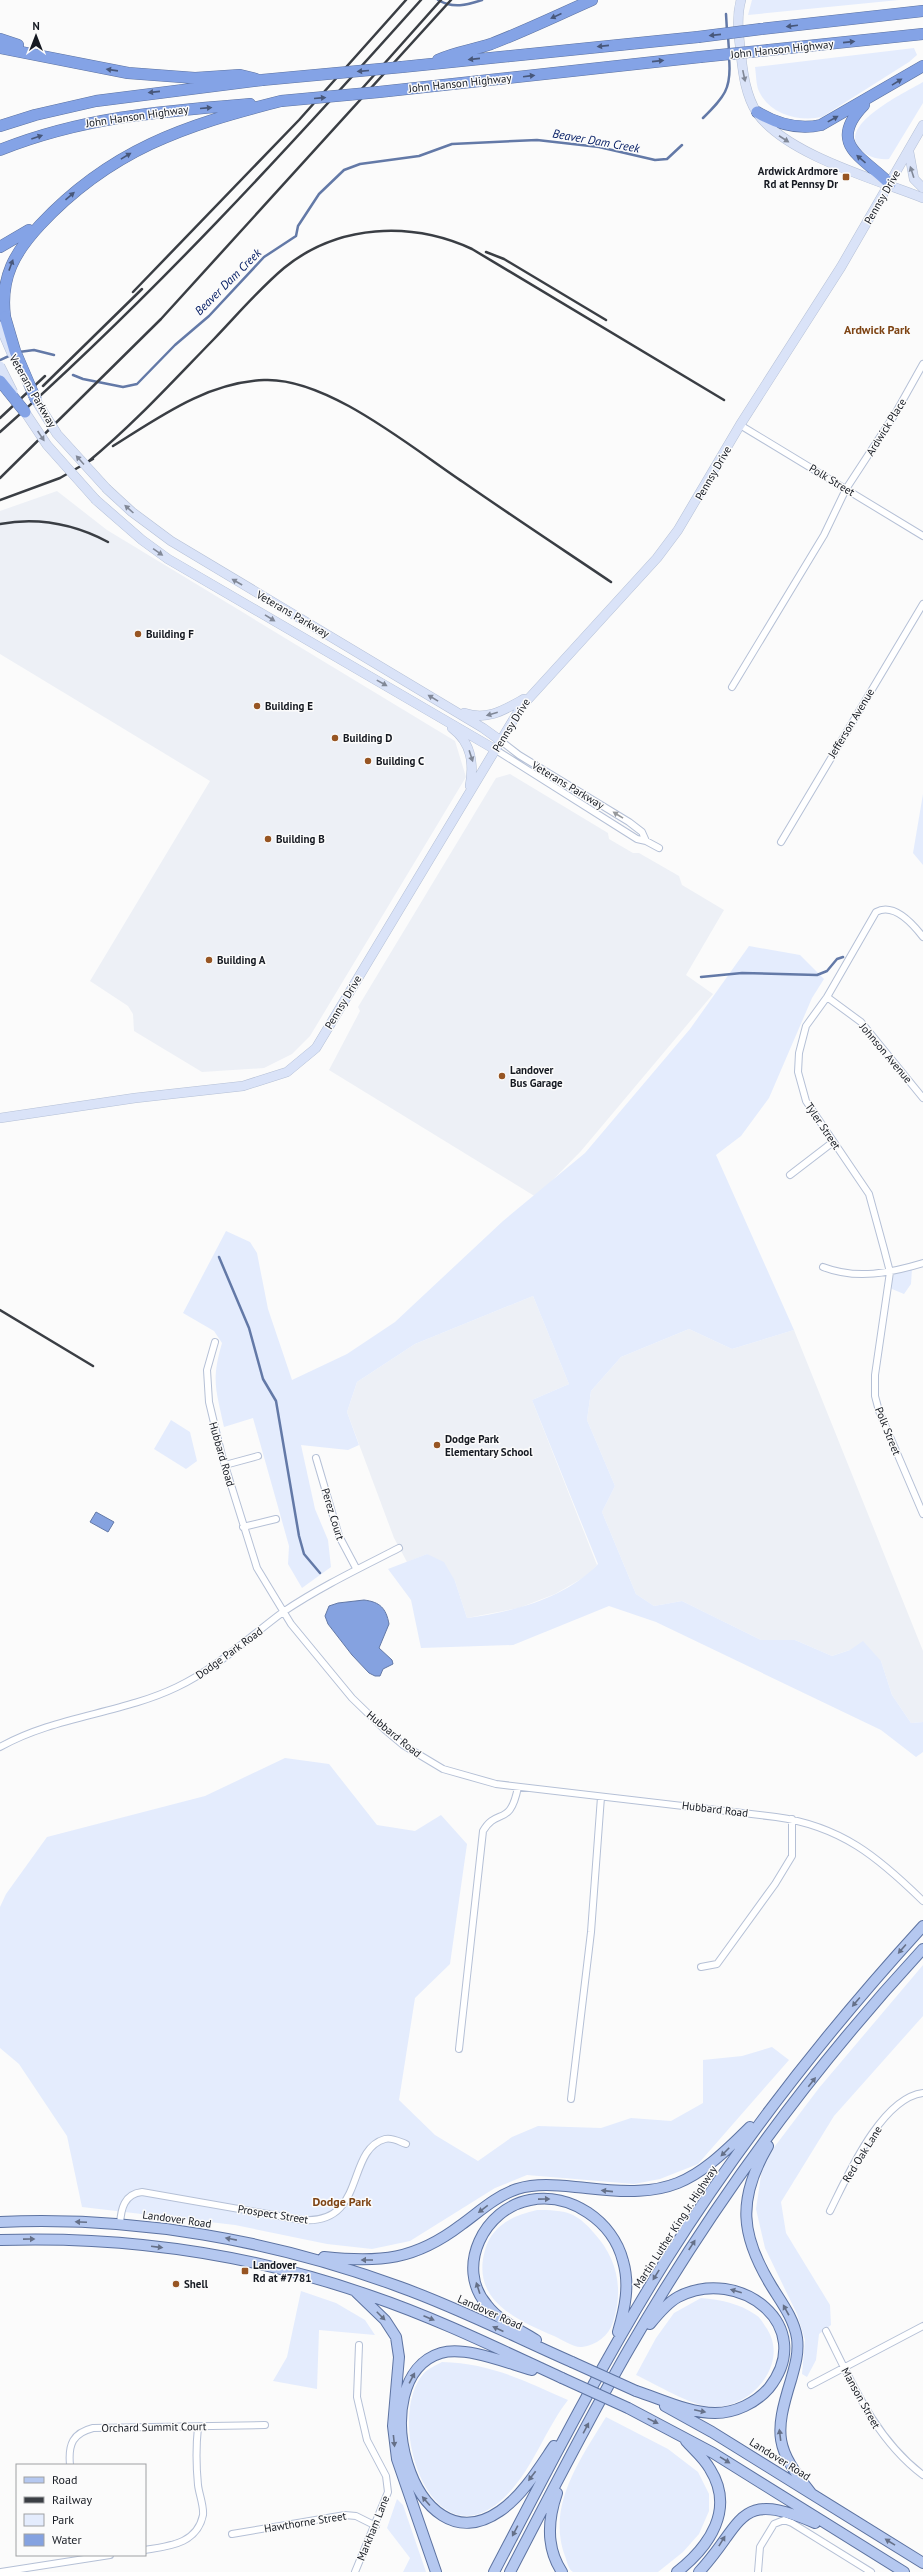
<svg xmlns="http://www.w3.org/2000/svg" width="923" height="2572" font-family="'PT Sans',sans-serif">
<rect width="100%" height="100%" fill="#fbfbfb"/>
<path fill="#edf0f6" d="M57,491l50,39 348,211 11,36 -156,259 -18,18 -28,14 -62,4 -68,-41 -1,-17 -5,-8 -38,-25 120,-200 -210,-127v-143z
M510,774l98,59 1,6 24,14h6l40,23 3,9 42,25 -38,65 27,19 -132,157 -45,46 -207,-127 31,-59 -2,-4 138,-229z
M533,1296l36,88 -37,16 65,165 -9,10 -33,19 -36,14 -52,10 -12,-37 -28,-27 -20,8 -13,-24 -47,-126 10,-30 58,-38z
M689,1329l43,20 62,-19 129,321v71l-12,1 -19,-28 -11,-34 -31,-11 -18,6 -37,-16h-34l-79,-39 -28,5 -18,-12 -34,-82 13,-26 -28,-66 4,-29 30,-34z"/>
<path fill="#e4ecfd" d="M752,0h147l-151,15z
M914,48l3,7 -8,7 -87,55c-24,5 -54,-3 -64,-28 -2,-7 -2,-16 -3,-22z
M923,82v21l-34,56c-11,1 -22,-2 -30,-11 -21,-24 49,-57 64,-66z
M923,794v71l-10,-12z
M749,946l51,9 24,24 -12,19 -43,100 -28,38 -25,19 78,175 -62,19 -43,-20 -68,28 -30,34 -4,29 28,66 -13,26 34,82 18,12 28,-5 79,39h34l37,16 18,-6 13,-9 18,20 11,34 19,28 12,-1v30l-7,5 -35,-27 -225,-108 -47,-16 -96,39 -92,3 -10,-48 -23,-31 39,-15 17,8 11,19 12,37c46,-6 99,-20 131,-54l-66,-164 37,-16 -36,-88 -118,48 -58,38 -10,30 12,33 -11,5 -47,-5 14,64 13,31 3,27 -29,21 -14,-24 1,-18 -36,-128 -29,9c-8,-38 -13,-46 -2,-84l-8,-12 -31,-18 43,-82 24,11 7,11 11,56 24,71 55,-26 48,-32 108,-101 82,-68 105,-124z
M912,1269l-1,15 -7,10 -12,-5 -2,-5 5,-12z
M171,1420l19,12 7,29 -11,8 -32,-20z
M285,1758l44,6 48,61 38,6 26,-16 26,29 -17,120 -35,34 -16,102 36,35 43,26 34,-24 26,-11 63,2 30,-10 40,3 32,-18v-43l39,-4 30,-9 17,13 -91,104 -38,15 -26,5 -107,-9 -32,13 -85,53 -38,8 -45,-5 -92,-19 -153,-18 -15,-71 -48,-72 -19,-16v-141l6,-13 41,-57 158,-41z
M923,1965v51l-89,100 -53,86 5,31 44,72 1,20 -12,9 -3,26 -9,17 -5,-3 3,-34 -8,-26 -32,-66 -9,-39 7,-47 56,-74z
M537,2210c12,0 25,0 36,5 8,4 15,11 21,18 23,25 30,56 19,89 -4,14 -17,23 -31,25 -8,1 -21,-8 -28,-11 -39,-17 -83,-36 -69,-86 7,-25 29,-35 52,-40z
M301,2291l35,12 29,17 10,15 -56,-5 -2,59 -44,-8 14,-24z
M701,2298c20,2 38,5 55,17 4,2 7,8 9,11 27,36 -14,83 -53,81 -21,-1 -56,-23 -76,-32l20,-37 18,-25z
M442,2362c48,1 83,19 126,38 -25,32 -37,76 -70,103 -69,56 -114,-85 -74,-130 4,-4 12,-8 18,-11z
M606,2417l62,32 30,23 11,22v17l-10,23 -16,18 -25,20h-85c-5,-3 -6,-11 -8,-16 -19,-50 16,-98 41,-139z
M397,2499l6,6 23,67h-23l7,-14 -23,-30z"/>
<path fill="#85a2e0" stroke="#6379a7" d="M96,1512l18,10 -6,10 -18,-10z
M364,1600c16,2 22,8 25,24l-10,24 13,12 1,4 -10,5 -3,7h-5l-6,-3 -17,-18 -24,-31 -3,-8 4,-10 9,-3z"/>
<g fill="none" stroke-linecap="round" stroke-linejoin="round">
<path stroke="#6379a7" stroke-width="2.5" d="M438,0c15,9 29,5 44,0
M726,14l1,17
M728,36l1,15
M703,118c21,-21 29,-29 26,-60
M19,352l15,-2 20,5
M0,360l11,-5
M73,375l10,4 40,8 14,-3 38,-39 34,-29 55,-59 32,-21 2,-10 21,-32 25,-24 16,-6 59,-8 33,-12 85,-4 62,7 56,13 12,-1 15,-14
M701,977l41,-4 75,2 10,-4 10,-12 6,-2
M219,1257l30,71 14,51 13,22 23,135 5,18 16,19"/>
<g stroke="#b5c0d6" stroke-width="8">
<path id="minor" d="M740,425l183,111
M732,687l92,-152 22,-46 49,-75 28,-50
M501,741l18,14 110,67 13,10 4,9
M496,750l141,89 9,2 13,7
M781,842l142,-238
M923,937c-10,-13 -29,-35 -47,-25l-49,85 -21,29 -7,27 -1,19 8,29 63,93 15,55 6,23 -15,103v21l4,15 44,103
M827,997l34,25 62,76
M790,1175l43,-33
M823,1267c34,13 67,6 100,-4
M215,1342l-8,28 2,32 13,54 35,112 34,56 61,74 32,31 19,16 40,24 53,15 280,33c65,9 102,40 147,84
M316,1458l23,78 17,32
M225,1465l33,-9
M243,1527l33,-8
M0,1747c55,-31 121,-33 177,-60 40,-19 71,-49 106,-75 37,-25 77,-44 116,-64
M701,1967l16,-3 58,-80 17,-28v-37
M459,2049l24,-218c14,-24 27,-3 35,-44
M571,2099l20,-167 10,-135
M830,2211c17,-34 51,-113 93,-118
M120,2224c1,-15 4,-30 22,-32l160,28c65,5 43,-70 83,-81 7,-2 15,3 21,5
M826,2331c26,52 49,108 97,144
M811,2385l112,-59
M70,2465c-2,-21 3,-32 23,-37l172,-3
M232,2534l113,-19 11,1 20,10
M145,2550c24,-4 52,-6 58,-35 1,-9 -4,-21 -5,-30 -2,-20 -2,-39 0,-58
M1,2572l109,-17
M355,2572l33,-80 -2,-16 -19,-36 -10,-43 2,-52
M758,2572l2,-25 14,-23 10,-4 8,3 79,49"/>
</g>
<g stroke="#b5c0d6" stroke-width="10">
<path id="secondary" d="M741,0c-5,18 -2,37 0,55 2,19 5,41 16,58 30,42 118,66 166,85
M909,152l5,27 9,9
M107,489l25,23 39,29 312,187 18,13
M96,500l46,40 26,19 328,191
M464,713c23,8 40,-3 60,-14
M452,728c20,15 22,36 18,58
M0,1118l135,-20 108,-12 44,-14 29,-24 205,-341 136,-149 21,-28 62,-105 101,-158 82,-142"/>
</g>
<g stroke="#5d73a1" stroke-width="12">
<path id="primary" d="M768,2146c-31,53 -28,89 4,141 10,16 22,32 25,51 2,15 -2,28 -6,42 -17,55 -16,68 20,113
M0,2222c136,-6 273,18 400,65 59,21 115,50 172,75
M0,2240c126,-4 252,14 371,56 65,22 128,53 191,82
M324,2257c56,6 91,3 137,-32 18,-13 35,-29 56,-36 23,-7 46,-3 69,-1 84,10 106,-3 164,-61
M356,2292l29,28 11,17 3,20 -6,69 4,33 39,113
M536,2340c-16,-10 -37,-19 -49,-35 -33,-38 -2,-97 43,-105 40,-8 83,21 93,61 7,24 2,47 -5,71
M532,2370c-25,-7 -66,-24 -91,-17 -80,24 -29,219 59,158 23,-16 39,-43 54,-65
M636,2391c25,8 53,22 79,22 20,0 41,-10 54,-25 49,-62 -30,-123 -91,-91 -11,6 -20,17 -28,27
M665,2406l47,26 211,131
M628,2408l85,45 191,119
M557,2493c-9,26 -11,55 5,79
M494,2572c55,-105 109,-211 172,-312 75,-119 162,-230 257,-334
M510,2572c39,-75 77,-150 119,-223 82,-142 182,-279 294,-400
M677,2572c33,-26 58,-63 33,-103 -6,-11 -16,-19 -24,-28
M699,2572c45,-48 37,-84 116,-49"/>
</g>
<g stroke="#5d73a1" stroke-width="12">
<path id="motorway" d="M761,29l162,-18
M0,39l18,6
M0,48l128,25 67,5 45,-3 16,4
M769,50l154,-16
M438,60c17,-8 35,-10 53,-16 34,-13 67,-29 101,-44
M402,67l296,-30
M379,92l321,-35
M864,105c-39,40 1,53 26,79
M757,112c20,12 41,18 64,13l102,-59
M0,126l35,-11 61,-14 166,-21
M0,150c82,-33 163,-39 250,-46
M0,247l29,-17
M5,317c-5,-40 10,-65 35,-92 70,-75 145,-100 241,-124"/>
</g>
<use href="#minor" stroke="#fff" stroke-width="6"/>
<use href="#secondary" stroke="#dae3f8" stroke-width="9"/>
<use href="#primary" stroke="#b5c8f0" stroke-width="10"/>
<use href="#motorway" stroke="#84a3e6" stroke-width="11"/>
<path stroke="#3a3e44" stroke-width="2.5" d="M359,92l82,-92
M486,252l18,7 102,61
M133,292l166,-172 107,-120
M43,386l99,-97
M0,418l45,-42
M0,432c150,-133 287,-282 421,-432
M113,446c48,-30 93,-63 151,-66 63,-3 148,68 199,102 49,34 99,67 148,100
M89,461c45,-37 84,-80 125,-122 23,-24 45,-50 70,-71 54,-44 127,-47 188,-19l252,151
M0,478l161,-159 290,-319
M0,500l60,-22 33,-19
M0,524c38,-7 74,0 108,18
M0,1310l93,56"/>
<g stroke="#b5c0d6" stroke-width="10" stroke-linecap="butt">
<path id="secondary-bridge" d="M0,326l12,28
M0,366l13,26
M32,394l25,40 50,55
M21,406l26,39 49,55"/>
</g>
<g stroke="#5d73a1" stroke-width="12" stroke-linecap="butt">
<path id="primary-bridge" d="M572,2362l64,29
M562,2378l66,30"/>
</g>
<g stroke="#5d73a1" stroke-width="12" stroke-linecap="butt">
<path id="motorway-bridge" d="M698,37l63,-8
M700,57l69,-7
M262,80l140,-13
M281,101l98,-9
M5,317l10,34 21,49
M0,381l25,31"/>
</g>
<use href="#secondary-bridge" stroke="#dae3f8" stroke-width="9"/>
<use href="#primary-bridge" stroke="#b5c8f0" stroke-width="10"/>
<use href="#motorway-bridge" stroke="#84a3e6" stroke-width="11"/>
</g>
<defs><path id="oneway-solid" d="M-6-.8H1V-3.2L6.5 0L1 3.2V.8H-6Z"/></defs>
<g fill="#47577a">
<use href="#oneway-solid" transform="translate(556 16) rotate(156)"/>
<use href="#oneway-solid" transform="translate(792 26) rotate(173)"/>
<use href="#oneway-solid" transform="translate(715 35) rotate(174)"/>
<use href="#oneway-solid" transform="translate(849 42) rotate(-6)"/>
<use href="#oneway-solid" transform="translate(603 46) rotate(174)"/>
<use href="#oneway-solid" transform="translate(474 59) rotate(174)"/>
<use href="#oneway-solid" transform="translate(658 61) rotate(-6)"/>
<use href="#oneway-solid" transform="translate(112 70) rotate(-172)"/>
<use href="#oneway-solid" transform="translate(363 71) rotate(175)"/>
<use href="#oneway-solid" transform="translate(529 76) rotate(-7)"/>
<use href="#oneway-solid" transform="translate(897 82) rotate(-32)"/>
<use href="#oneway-solid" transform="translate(154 92) rotate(174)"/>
<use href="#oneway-solid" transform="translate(320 98) rotate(-5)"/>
<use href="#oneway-solid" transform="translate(206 108) rotate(-5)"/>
<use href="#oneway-solid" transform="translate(833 119) rotate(-29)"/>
<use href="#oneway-solid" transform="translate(37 137) rotate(-19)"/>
<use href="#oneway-solid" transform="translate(126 156) rotate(-31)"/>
<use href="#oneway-solid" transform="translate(861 159) rotate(-139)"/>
<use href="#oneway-solid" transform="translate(70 196) rotate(-41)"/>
<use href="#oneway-solid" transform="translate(11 265) rotate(-70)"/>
</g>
<g fill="#818897">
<use href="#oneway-solid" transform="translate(744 76) rotate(78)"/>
<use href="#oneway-solid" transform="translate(784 139) rotate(33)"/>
<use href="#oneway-solid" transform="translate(912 172) rotate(-108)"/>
<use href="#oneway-solid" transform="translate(41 436) rotate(56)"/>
<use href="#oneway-solid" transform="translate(80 460) rotate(-132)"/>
<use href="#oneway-solid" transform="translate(129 509) rotate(-138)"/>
<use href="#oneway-solid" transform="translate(158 552) rotate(35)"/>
<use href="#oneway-solid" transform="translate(237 582) rotate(-150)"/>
<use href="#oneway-solid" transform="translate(270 618) rotate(32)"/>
<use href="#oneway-solid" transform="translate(382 683) rotate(29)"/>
<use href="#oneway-solid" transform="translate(433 698) rotate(-149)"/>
<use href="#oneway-solid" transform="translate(492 714) rotate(164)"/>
<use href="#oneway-solid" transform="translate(471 756) rotate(72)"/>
</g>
<use fill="#96989b" href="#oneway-solid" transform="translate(618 815) rotate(-148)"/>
<g fill="#657088">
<use href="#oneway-solid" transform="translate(902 1949) rotate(131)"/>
<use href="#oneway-solid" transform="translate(856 2002) rotate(130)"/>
<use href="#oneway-solid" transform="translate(812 2082) rotate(-52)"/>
<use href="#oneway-solid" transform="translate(725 2152) rotate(135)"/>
<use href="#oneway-solid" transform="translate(607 2191) rotate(-174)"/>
<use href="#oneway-solid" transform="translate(544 2199) rotate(-1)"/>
<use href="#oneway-solid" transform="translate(483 2209) rotate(143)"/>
<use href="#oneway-solid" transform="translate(81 2222) rotate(-178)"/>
<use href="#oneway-solid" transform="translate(29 2239) rotate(-1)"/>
<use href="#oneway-solid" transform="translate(231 2239) rotate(-169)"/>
<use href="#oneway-solid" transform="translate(692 2245) rotate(-57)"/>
<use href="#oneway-solid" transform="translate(157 2247) rotate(7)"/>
<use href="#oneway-solid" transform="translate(367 2260) rotate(-180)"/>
<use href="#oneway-solid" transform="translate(656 2275) rotate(122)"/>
<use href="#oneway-solid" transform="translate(478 2288) rotate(-108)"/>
<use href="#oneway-solid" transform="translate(736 2291) rotate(-164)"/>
<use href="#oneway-solid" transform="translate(786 2310) rotate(-119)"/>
<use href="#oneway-solid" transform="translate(381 2316) rotate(45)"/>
<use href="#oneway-solid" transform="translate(429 2318) rotate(23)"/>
<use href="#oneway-solid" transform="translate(498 2329) rotate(-155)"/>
<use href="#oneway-solid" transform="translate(412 2378) rotate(-62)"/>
<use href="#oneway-solid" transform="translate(700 2411) rotate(12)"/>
<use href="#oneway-solid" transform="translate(653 2421) rotate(26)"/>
<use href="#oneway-solid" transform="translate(586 2428) rotate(-62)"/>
<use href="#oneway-solid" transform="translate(780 2435) rotate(-97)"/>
<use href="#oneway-solid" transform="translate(394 2441) rotate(84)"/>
<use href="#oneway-solid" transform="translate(725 2460) rotate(32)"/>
<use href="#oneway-solid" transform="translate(532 2476) rotate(127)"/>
<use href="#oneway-solid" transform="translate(426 2501) rotate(-131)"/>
<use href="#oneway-solid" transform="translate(515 2531) rotate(118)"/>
<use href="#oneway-solid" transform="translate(722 2541) rotate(-58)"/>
<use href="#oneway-solid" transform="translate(890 2542) rotate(-148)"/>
</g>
<g fill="#975523" stroke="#fbfbfb" stroke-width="1.5">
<rect x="842" y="173" width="8" height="8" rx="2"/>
<circle cx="138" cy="634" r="4"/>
<circle cx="257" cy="706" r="4"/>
<circle cx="335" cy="738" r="4"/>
<circle cx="368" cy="761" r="4"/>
<circle cx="268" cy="839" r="4"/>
<circle cx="209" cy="960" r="4"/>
<circle cx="502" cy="1076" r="4"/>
<circle cx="437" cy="1445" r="4"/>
<rect x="241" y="2267" width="8" height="8" rx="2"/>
<circle cx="176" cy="2284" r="4"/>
</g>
<g text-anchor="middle" stroke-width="3" stroke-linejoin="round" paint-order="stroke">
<g font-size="11" fill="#151921" stroke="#fbfbfb">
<text transform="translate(782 49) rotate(-6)" y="4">John Hanson Highway</text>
<text transform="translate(460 83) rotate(-6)" y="4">John Hanson Highway</text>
<text transform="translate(137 116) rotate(-8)" y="4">John Hanson Highway</text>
<text transform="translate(882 197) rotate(-60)" y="4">Pennsy Drive</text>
<text transform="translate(33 391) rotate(60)" y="4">Veterans Parkway</text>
<text transform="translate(886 427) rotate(-58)" y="4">Ardwick Place</text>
<text transform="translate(713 473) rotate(-60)" y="4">Pennsy Drive</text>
<text transform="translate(832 480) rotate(31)" y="4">Polk Street</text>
<text transform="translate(293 614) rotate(30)" y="4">Veterans Parkway</text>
<text transform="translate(851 723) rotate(-59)" y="4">Jefferson Avenue</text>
<text transform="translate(511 725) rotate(-58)" y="4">Pennsy Drive</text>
<text transform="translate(568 785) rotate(31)" y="4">Veterans Parkway</text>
<text transform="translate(343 1002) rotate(-59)" y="4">Pennsy Drive</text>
<text transform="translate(886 1053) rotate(50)" y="4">Johnson Avenue</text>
<text transform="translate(823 1126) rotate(56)" y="4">Tyler Street</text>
<text transform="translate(888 1431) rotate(68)" y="4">Polk Street</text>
<text transform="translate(222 1454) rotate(74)" y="4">Hubbard Road</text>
<text transform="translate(333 1514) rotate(73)" y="4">Perez Court</text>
<text transform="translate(229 1653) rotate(-36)" y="4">Dodge Park Road</text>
<text transform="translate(394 1734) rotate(39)" y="4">Hubbard Road</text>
<text transform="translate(715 1809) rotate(7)" y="4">Hubbard Road</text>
<text transform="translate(862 2154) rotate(-58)" y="4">Red Oak Lane</text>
<text transform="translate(273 2214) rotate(9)" y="4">Prospect Street</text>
<text transform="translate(177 2219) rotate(8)" y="4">Landover Road</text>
<text transform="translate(675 2227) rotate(-57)" y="4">Martin Luther King Jr. Highway</text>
<text transform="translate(490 2312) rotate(24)" y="4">Landover Road</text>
<text transform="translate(861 2398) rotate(61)" y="4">Manson Street</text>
<text transform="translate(154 2427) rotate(-1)" y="4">Orchard Summit Court</text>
<text transform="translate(780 2459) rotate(32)" y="4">Landover Road</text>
<text transform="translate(305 2522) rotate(-9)" y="4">Hawthorne Street</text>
<text transform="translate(373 2528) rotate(-68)" y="4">Markham Lane</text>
</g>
<g font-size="11" font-weight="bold" fill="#151921" stroke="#fbfbfb" text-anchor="start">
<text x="838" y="175" text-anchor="end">Ardwick Ardmore<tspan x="838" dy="13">Rd at Pennsy Dr</tspan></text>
<text x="146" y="638">Building F</text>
<text x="265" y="710">Building E</text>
<text x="343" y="742">Building D</text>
<text x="376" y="765">Building C</text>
<text x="276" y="843">Building B</text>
<text x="217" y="964">Building A</text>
<text x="510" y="1074">Landover<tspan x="510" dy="13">Bus Garage</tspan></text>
<text x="445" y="1443">Dodge Park<tspan x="445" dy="13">Elementary School</tspan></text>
<text x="253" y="2269">Landover<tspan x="253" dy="13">Rd at #7781</tspan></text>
<text x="184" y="2288">Shell</text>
</g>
<g font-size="12" font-style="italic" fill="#092167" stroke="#fbfbfb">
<text transform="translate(596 141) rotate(10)" y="4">Beaver Dam Creek</text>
<text transform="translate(228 282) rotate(-45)" y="4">Beaver Dam Creek</text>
</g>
<g font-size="12" font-weight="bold" fill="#7e4414" stroke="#fbfbfb">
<text x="877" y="334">Ardwick Park</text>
<text x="342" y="2206">Dodge Park</text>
</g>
</g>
<rect x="16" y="2464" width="130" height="92" fill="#fbfbfb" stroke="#9fa1a4"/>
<rect x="24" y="2477" width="20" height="6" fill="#b5c8f0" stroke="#9fa1a4"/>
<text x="52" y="2484" font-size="12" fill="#151921">Road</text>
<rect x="24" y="2497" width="20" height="6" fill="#3a3e44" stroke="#9fa1a4"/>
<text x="52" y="2504" font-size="12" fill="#151921">Railway</text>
<rect x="24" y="2514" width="20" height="12" fill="#e4ecfd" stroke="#9fa1a4"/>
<text x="52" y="2524" font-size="12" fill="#151921">Park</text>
<rect x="24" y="2534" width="20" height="12" fill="#85a2e0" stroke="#9fa1a4"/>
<text x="52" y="2544" font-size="12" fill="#151921">Water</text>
<g transform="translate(36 36)" stroke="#fbfbfb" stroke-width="3" paint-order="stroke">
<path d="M0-3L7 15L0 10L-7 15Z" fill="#151921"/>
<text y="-6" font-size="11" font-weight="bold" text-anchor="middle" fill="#151921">N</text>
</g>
</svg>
